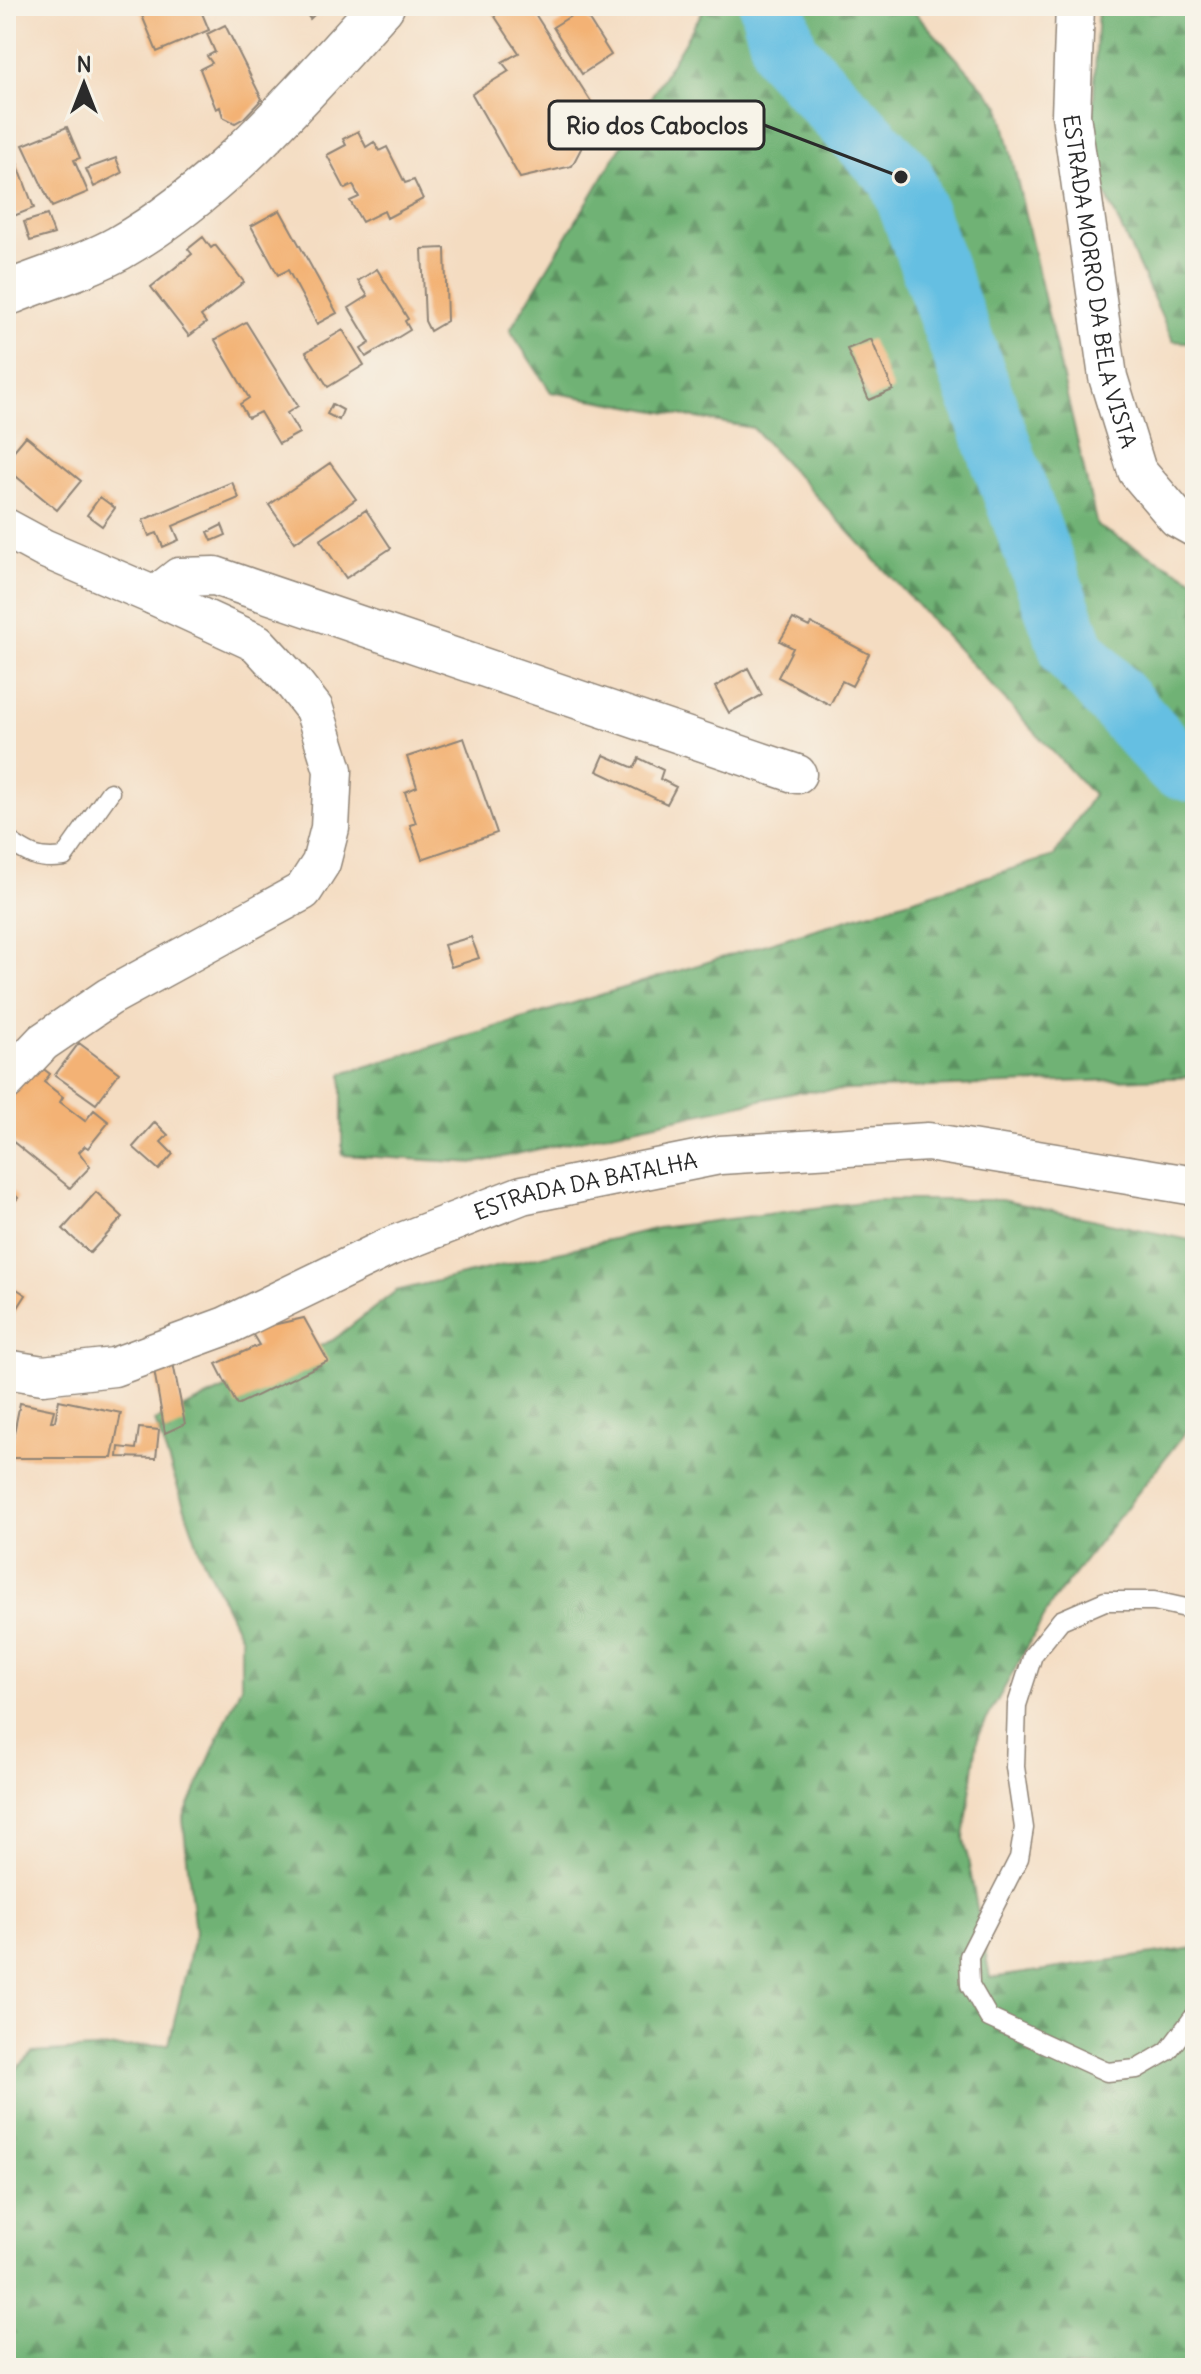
<svg xmlns="http://www.w3.org/2000/svg" width="1201" height="2374" font-family="Delius,sans-serif">
<defs>
<pattern id="forest-firs" width="22" height="20" patternUnits="userSpaceOnUse" patternTransform="scale(2)"><rect width="22" height="20" fill="#6fb275"/><path d="M5 1l3.5 6h-7zM16 11l3.5 6h-7z" fill="#5b9160"/></pattern>
</defs>
<rect width="100%" height="100%" fill="#f7f3e8"/>
<filter id="ink" filterUnits="userSpaceOnUse"><feTurbulence type="fractalNoise" baseFrequency=".0125" numOctaves="2"/><feDisplacementMap in="SourceGraphic" scale="16" xChannelSelector="R" yChannelSelector="G"/><feConvolveMatrix kernelMatrix="1 2 1 2 8 2 1 2 1" color-interpolation-filters="sRGB"/></filter>
<filter id="wash" filterUnits="userSpaceOnUse"><feTurbulence type="fractalNoise" baseFrequency=".006" numOctaves="4" result="noise"/><feDisplacementMap in="SourceGraphic" scale="32" xChannelSelector="R" yChannelSelector="G"/><feGaussianBlur stdDeviation="1.8" result="paint"/><feColorMatrix in="noise" values="0 0 0 0 0 0 0 0 0 0 0 0 0 0 0 0 0 1.4 0 .05"/><feComposite in="paint" operator="in"/></filter>
<g filter="url(#wash)">
<rect width="100%" height="100%" fill="#f4dcc1"/>
<path fill="url(#forest-firs)" stroke="#4d6e50" stroke-width="2" d="M706,6l205,2 89,98 97,420 98,54v497l-398,15 -321,71 -134,-8v-81l712,-218 39,-61 -340,-367 -202,-36 -41,-62z
M1098,6h97v337l-22,-2 -82,-179z
M877,1200h124l194,41v179l-142,181 -75,134 -14,103 26,140 205,-30v420h-1189v-289l27,-26 136,-9 26,-111 -12,-114 58,-133v-48l-40,-83 -46,-134 178,-81 63,-49 262,-63z"/>
<g fill="none" stroke-linecap="round" stroke-linejoin="round">
<path stroke="#65bfe2" stroke-width="66" d="M772,6l14,48 115,123 172,474 103,114 19,5"/>
</g>
<g id="blocks">
<path fill="#f3b274" d="M138,6h61l10,24 -52,22z
M301,6h22l-13,13z
M488,6h42l69,108 -27,52 -52,12 -48,-84 37,-23 -7,-9 17,-9z
M582,9l29,46 -29,19 -29,-47z
M225,25l37,74 -18,19 -9,5 -12,-6 -3,-10 -4,2 -16,-40 12,-6 -5,-7 8,-4 -8,-18z
M67,127l13,31 -6,2 14,32 -36,15 -29,-62z
M358,131l8,16 8,-5 5,9 8,-4 18,36 9,-3 9,19 -36,19 -3,-7 -22,11 -12,-21 9,-4 -6,-12 -8,4 -18,-34 19,-10 -3,-6z
M14,155l20,53 -28,11v-62z
M116,158l6,15 -28,14 -8,-18z
M280,210l57,103 -20,11 -29,-54 -10,5 -27,-49z
M47,215l7,19 -24,7 -6,-19z
M203,237l8,11 4,-3 29,37 -43,34 5,7 -17,13 -38,-49 41,-33 -4,-5z
M445,248l2,73 -17,10 -5,-10 -3,-72z
M377,269l31,50 -3,2 5,9 -44,27 -5,-8 9,-6 -21,-35 19,-12 -10,-15z
M246,322l52,84 -11,7 12,20 -20,11 -19,-32 -12,6 -8,-14 9,-6 -34,-58z
M343,330l21,35 -36,22 -22,-35z
M871,339l22,51 -24,10 -22,-51z
M332,404l11,6 -4,10 -12,-6z
M26,436l55,45 -24,29 -51,-42v-8z
M330,463l26,36 -61,43 -26,-37z
M232,482l7,16 -66,28 6,14 -16,7 -6,-14 -8,3 -6,-16z
M100,497l15,11 -13,18 -15,-11z
M366,510l25,38 -45,30 -26,-38z
M222,525l4,10 -14,6 -4,-9z
M793,619l16,8 2,-4 58,31 -17,32 -10,-5 -12,24 -52,-28 15,-29 -13,-7z
M748,668l14,27 -33,18 -14,-26z
M464,738l33,95 -75,26 -12,-34 6,-2 -11,-31 12,-5 -10,-30z
M604,755l30,13 5,-10 24,12 -3,9 16,8 -9,17 -70,-33z
M471,937l8,21 -28,9 -7,-22z
M79,1043l40,30 -23,31 -41,-29z
M41,1067l9,7 -6,8 19,15 -3,5 25,19 9,-11 15,12 -21,26 -3,-2 -6,6 11,15 -20,21 -64,-52v-40z
M155,1122l13,13 -7,7 12,12 -14,16 -26,-23z
M6,1184l12,14 -12,12z
M96,1192l27,25 -33,36 -27,-24z
M6,1282l20,13 -20,31z
M304,1318l24,43 -91,44 -21,-41 43,-19 -9,-15z
M173,1363l12,61 -20,9 -11,-63z
M59,1400l62,13 -9,45h-103l11,-55 34,7 -3,11h4z
M139,1428l20,2 -3,28 -38,-1 1,-10 17,2z"/>
</g>
</g>
<g filter="url(#ink)">
<use href="#blocks" fill-opacity="0" stroke="#908476" stroke-width="2"/>
<g fill="none" stroke-linecap="round" stroke-linejoin="round">
<g stroke="#908476" stroke-width="21">
<path id="lane" d="M6,839c22,15 31,22 58,18l46,-65
M1195,1610l-41,-9h-49l-44,19 -28,35 -16,50 -2,62 9,61 -5,30 -50,98 1,29 19,33 118,54 30,-3 31,-18 27,-36"/>
</g>
<g stroke="#908476" stroke-width="41">
<g id="street">
<path id="s1" d="M1075,6l-4,109 37,262 29,94 40,47 18,10"/>
<path d="M6,528l37,20 112,48 102,47 35,38 22,28 19,61 -3,58 -9,35 -18,28 -194,106 -66,45 -37,39"/>
<path d="M155,596l24,-19 36,-1 582,198"/>
<path id="s2" d="M6,1369l37,6 71,-8 112,-41 163,-79 133,-52 198,-40 208,-13 267,44"/>
</g>
</g>
<g stroke="#908476" stroke-width="47">
<path id="secondary" d="M6,294c36,-15 79,-27 113,-46 104,-59 183,-155 263,-242"/>
</g>
<use href="#lane" stroke="#fff" stroke-width="18"/>
<use href="#street" stroke="#fff" stroke-width="38"/>
<use href="#secondary" stroke="#fff" stroke-width="44"/>
</g>
</g>
<g text-anchor="middle" stroke-width="6" stroke-linejoin="round" paint-order="stroke">
<g font-size="22" fill="#2b2b2b" stroke="#f7f3e8">
<text dy="8" stroke="none"><textPath href="#s1" startOffset="278">ESTRADA MORRO DA BELA VISTA</textPath></text>
<text dy="8" stroke="none"><textPath href="#s2" startOffset="616">ESTRADA DA BATALHA</textPath></text>
</g>
</g>
<path fill="none" stroke="#2b2b2b" stroke-width="3" d="M901 177L764 125"/>
<circle fill="#2b2b2b" stroke="#f7f3e8" stroke-width="3" cx="901" cy="177" r="8"/>
<rect fill="#f7f3e8" stroke="#2b2b2b" stroke-width="3" x="549" y="101" width="215" height="48" rx="8"/>
<g font-size="24" text-anchor="middle" font-weight="bold" fill="#2b2b2b">
<text x="657" y="134">Rio dos Caboclos</text>
</g>
<rect width="1201" height="2374" fill="none" stroke="#f7f3e8" stroke-width="32"/>
<g transform="translate(84 84)" stroke="#f7f3e8" stroke-width="6" paint-order="stroke">
<path d="M0-6L14 30L0 20L-14 30Z" fill="#2b2b2b"/>
<text y="-12" font-size="22" font-weight="bold" text-anchor="middle" fill="#2b2b2b">N</text>
</g>
</svg>
